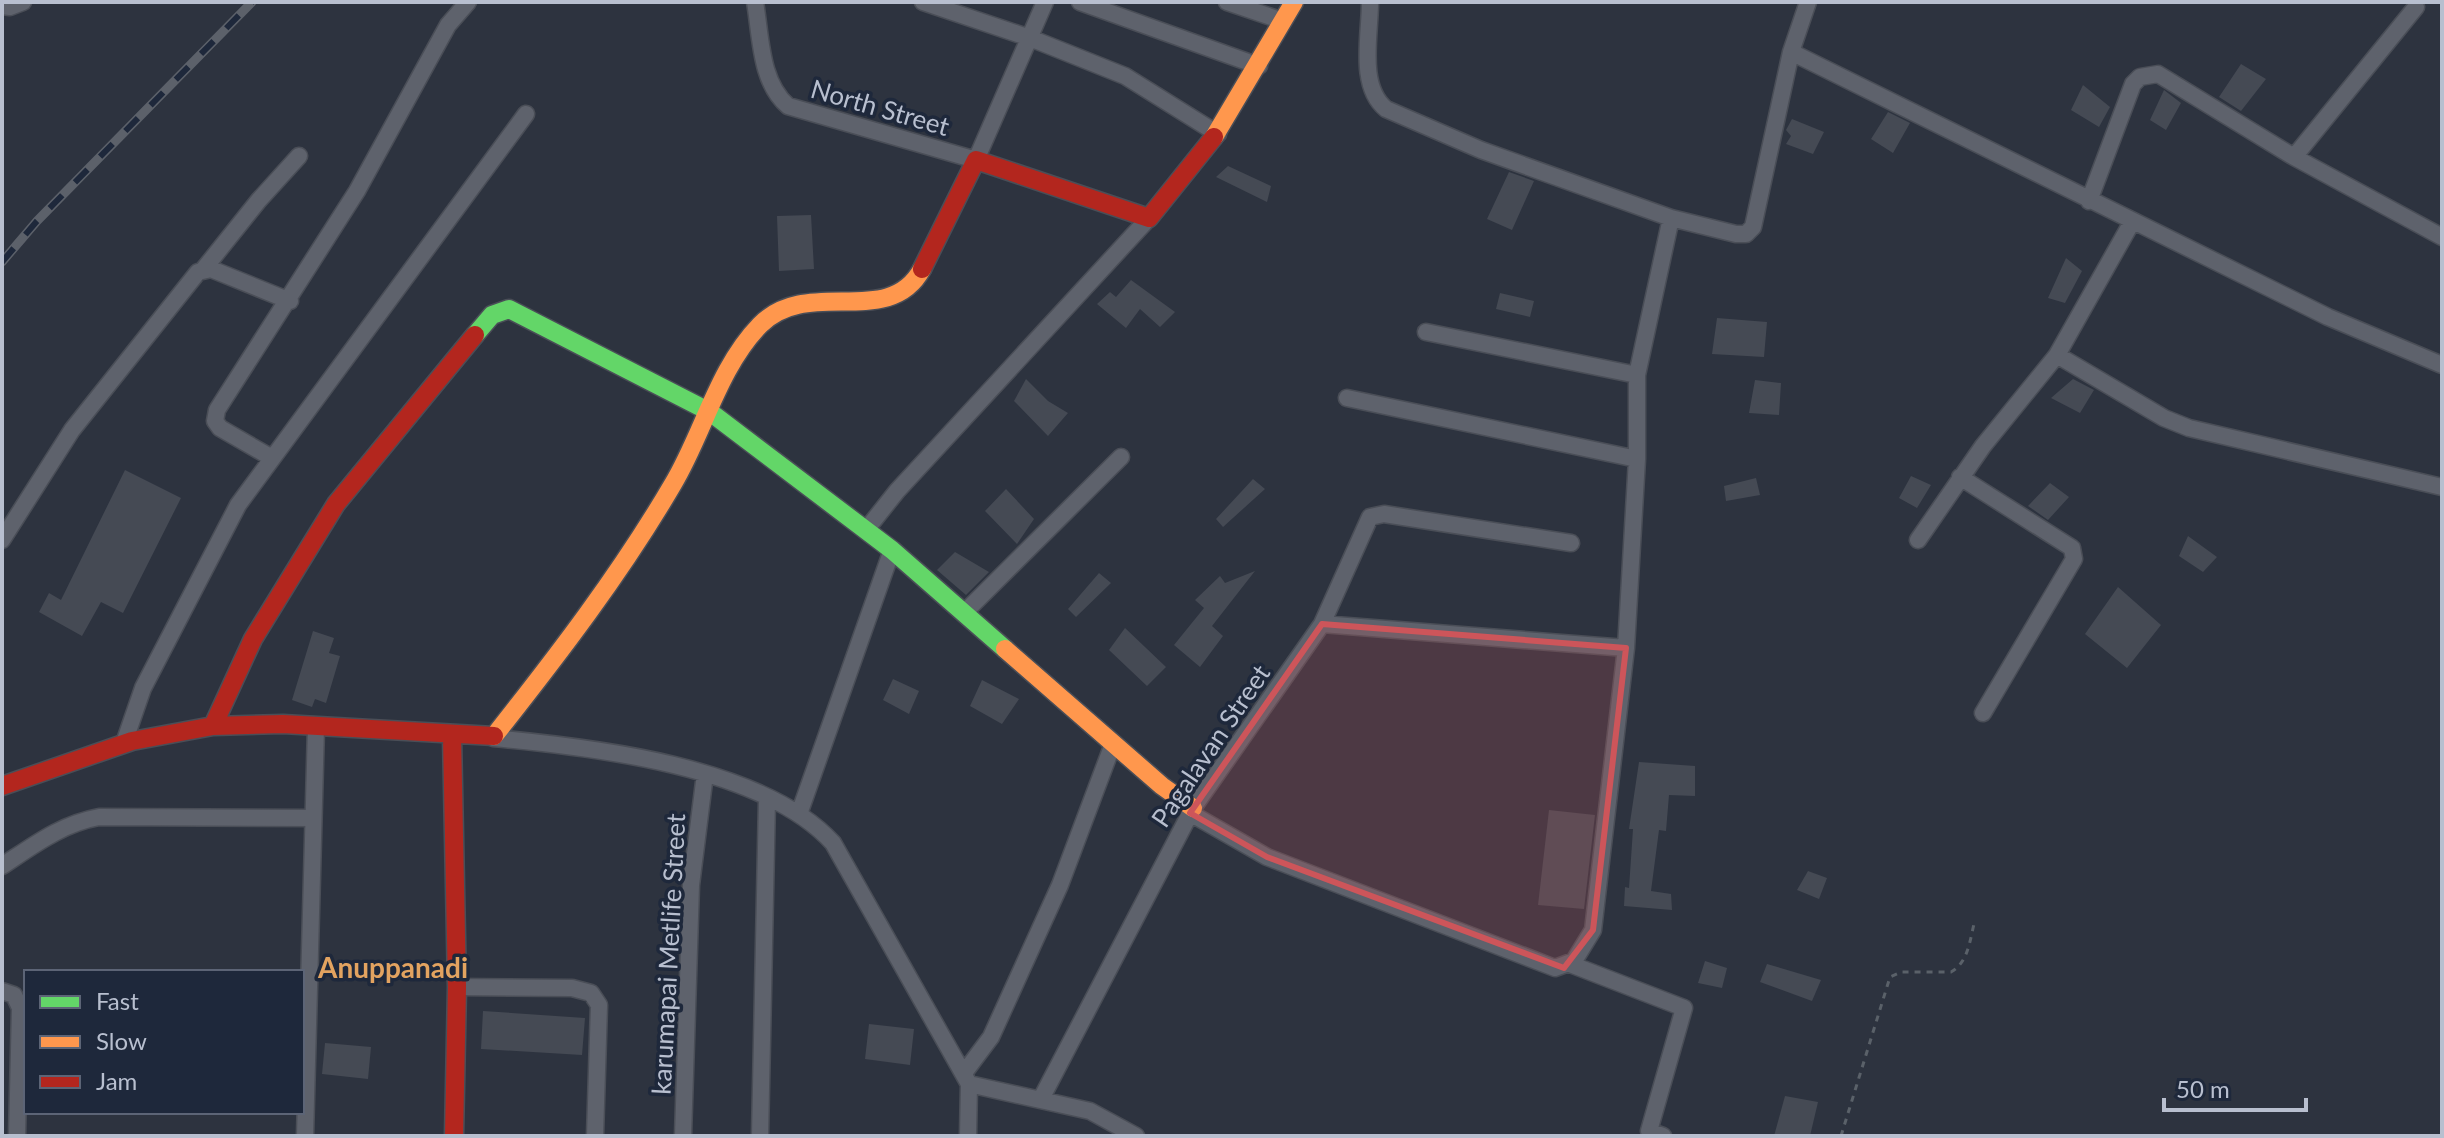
<svg xmlns="http://www.w3.org/2000/svg" width="2444" height="1138" font-family="Lato,sans-serif">
<rect width="100%" height="100%" fill="#2d333f"/>
<path fill="#454a54" d="M2241,64l25,15 -25,32 -22,-14z
M2083,85l27,22 -11,20 -28,-17z
M2164,90l17,13 -15,27 -16,-10z
M1888,112l22,11 -17,30 -22,-14z
M1792,119l32,13 -11,22 -27,-10 5,-8 -5,-6z
M1228,166l43,20 -4,16 -51,-25z
M1509,172l25,9 -22,49 -25,-11z
M811,215l3,54 -35,2 -2,-55z
M2066,258l16,13 -17,32 -17,-5z
M1131,280l44,32 -15,15 -20,-18 -14,19 -29,-24 13,-12 6,5z
M1500,293l34,8 -4,16 -34,-8z
M1717,318l50,4 -3,35 -52,-3z
M1026,379l22,22 20,12 -20,23 -34,-35z
M2073,379l21,11 -14,23 -29,-15z
M1755,380l26,3 -2,32 -30,-2z
M125,470l56,28 -58,115 -22,-11 -19,34 -43,-24 10,-19 12,7z
M1911,476l20,9 -14,23 -18,-10z
M1756,478l4,17 -34,6 -2,-15z
M1253,479l12,10 -42,38 -7,-8z
M2050,483l19,14 -21,23 -20,-14z
M1006,489l28,30 -17,25 -32,-33z
M2188,536l29,21 -14,15 -24,-16z
M955,552l34,20 -23,23 -29,-25z
M1255,571l-43,55 11,10 -23,31 -26,-22 30,-37 -9,-8 25,-24 5,7z
M1099,573l12,10 -35,34 -8,-8z
M2118,587l43,38 -34,43 -42,-34z
M1125,628l41,39 -19,19 -38,-36z
M313,631l21,7 -5,15 11,3 -14,47 -11,-4 -3,8 -20,-7z
M893,679l26,12 -10,23 -26,-14z
M982,680l37,19 -17,25 -32,-18z
M1639,762l56,4v30l-26,-1 -3,36 -7,-1 -8,61 20,3 1,16 -48,-4 1,-19 4,1 4,-59h-4z
M1549,810l46,5 -11,94 -46,-4z
M1808,871l19,7 -8,21 -22,-9z
M1705,961l22,7 -5,20 -24,-5z
M1767,964l54,16 -9,21 -52,-19z
M483,1011l102,7 -3,37 -101,-6z
M869,1024l45,5 -4,36 -45,-6z
M325,1043l46,4 -3,32 -46,-5z
M1785,1096l33,6 -8,34h-36z"/>
<g fill="none" stroke-linecap="round" stroke-linejoin="round">
<g stroke="#4a4e57" stroke-width="19">
<path id="street" d="M755,2c6,35 5,80 33,104l188,54 69,-158
M923,2l107,36 95,38 93,58
M1080,2l179,64
M1227,2l56,19
M1370,2c0,34 -12,84 16,107l95,41 190,68
M2,6l8,1 13,-5
M1791,52l537,265 114,48
M2294,157l122,-150
M2089,201l44,-117 7,-7 18,-3 136,83 148,80
M203,270l56,-70 40,-44
M1426,332l211,43
M2057,355l107,63 25,10 253,59
M1347,398l290,61
M272,458l-52,-30 -5,-7 2,-11 140,-219 91,-166 20,-23
M1960,477l112,71 2,11 -91,154
M866,530l31,-39 252,-273
M2,540l70,-110 126,-158 13,-3 79,32
M1918,540l65,-94 74,-91 75,-133
M964,613l157,-156
M1626,648l11,-189v-84l34,-157 65,16h10l7,-7 38,-175 17,-50
M493,738c99,9 270,28 340,105l136,241 121,27 46,25
M124,743l19,-55 95,-183 288,-391
M1190,813l77,44 288,111 19,-7 19,-31 33,-282 -304,-24
M799,814l93,-264
M2,866c32,-21 59,-42 97,-49l214,1
M1570,964l114,44 -35,123 14,5
M457,987l115,1 19,5 8,12 -4,131
M2,991l12,4 6,13 -3,128
M964,1073l27,-36 69,-152 53,-141
M1041,1099l152,-291 129,-184 48,-107 14,-3 187,29
M305,1136l11,-409
M683,1136l8,-251 14,-111
M760,1136l7,-337
M968,1136l1,-52"/>
</g>
<g stroke="#4a4e57" stroke-width="21">
<path id="fast" d="M475,335l17,-20 17,-6 201,103 182,138 113,99"/>
</g>
<g stroke="#4a4e57" stroke-width="21">
<path id="slow" d="M1214,137l80,-135
M1005,649l157,137 31,22
M494,736c64,-81 127,-163 179,-252 30,-50 45,-116 87,-159 48,-49 129,5 162,-56"/>
</g>
<g stroke="#4a4e57" stroke-width="21">
<path id="jam" d="M922,269l54,-109 173,58 65,-81
M213,726l40,-87 83,-135 139,-169
M452,736l5,251 -3,149
M2,786l130,-45 81,-15 70,-2 211,12"/>
</g>
<path stroke="#5a6169" stroke-width="3" stroke-dasharray="6 6" stroke-linecap="butt" d="M1841,1136l49,-159 11,-5h50c18,-10 19,-34 24,-52"/>
<use href="#street" stroke="#5e626c" stroke-width="16"/>
<use href="#fast" stroke="#63d668" stroke-width="18"/>
<use href="#slow" stroke="#ff974d" stroke-width="18"/>
<use href="#jam" stroke="#b3261e" stroke-width="18"/>
<g stroke="#5c616a" stroke-width="9">
<path id="rail" d="M2,262l35,-41 215,-219"/>
</g>
<use href="#rail" stroke="#1e283b" stroke-width="6" stroke-dasharray="18" stroke-linecap="butt"/>
</g>
<path fill="#cd555a" fill-opacity="0.2" stroke="#cd555a" stroke-width="6" stroke-linejoin="round" d="M1322,624l304,24 -33,282 -29,38 -297,-111 -77,-44z"/>
<g text-anchor="middle" stroke-width="7" stroke-linejoin="round" paint-order="stroke">
<g font-size="26" fill="#b8bfcf" stroke="#1e283b">
<text transform="translate(880 108) rotate(16)" y="9">North Street</text>
<text transform="translate(1211 746) rotate(-56)" y="9">Pagalavan Street</text>
<text transform="translate(669 954) rotate(-87)" y="9">karumapai Metlife Street</text>
</g>
<g font-size="28" font-weight="bold" fill="#e2a360" stroke="#1e283b">
<text x="393" y="978">Anuppanadi</text>
</g>
</g>
<rect width="2444" height="1138" fill="none" stroke="#b8bfcf" stroke-width="8"/>
<rect x="24" y="970" width="280" height="144" fill="#1e283b" stroke="#5c6476" stroke-width="2"/>
<rect x="40" y="996" width="40" height="12" fill="#63d668" stroke="#5c6476" stroke-width="2"/>
<text x="96" y="1010" font-size="24" fill="#b8bfcf">Fast</text>
<rect x="40" y="1036" width="40" height="12" fill="#ff974d" stroke="#5c6476" stroke-width="2"/>
<text x="96" y="1050" font-size="24" fill="#b8bfcf">Slow</text>
<rect x="40" y="1076" width="40" height="12" fill="#b3261e" stroke="#5c6476" stroke-width="2"/>
<text x="96" y="1090" font-size="24" fill="#b8bfcf">Jam</text>
<path d="M2164 1098v12h142v-12" fill="none" stroke="#b8bfcf" stroke-width="4"/>
<text x="2176" y="1098" font-size="24" fill="#b8bfcf" stroke="#1e283b" stroke-width="6" paint-order="stroke">50 m</text>
</svg>
